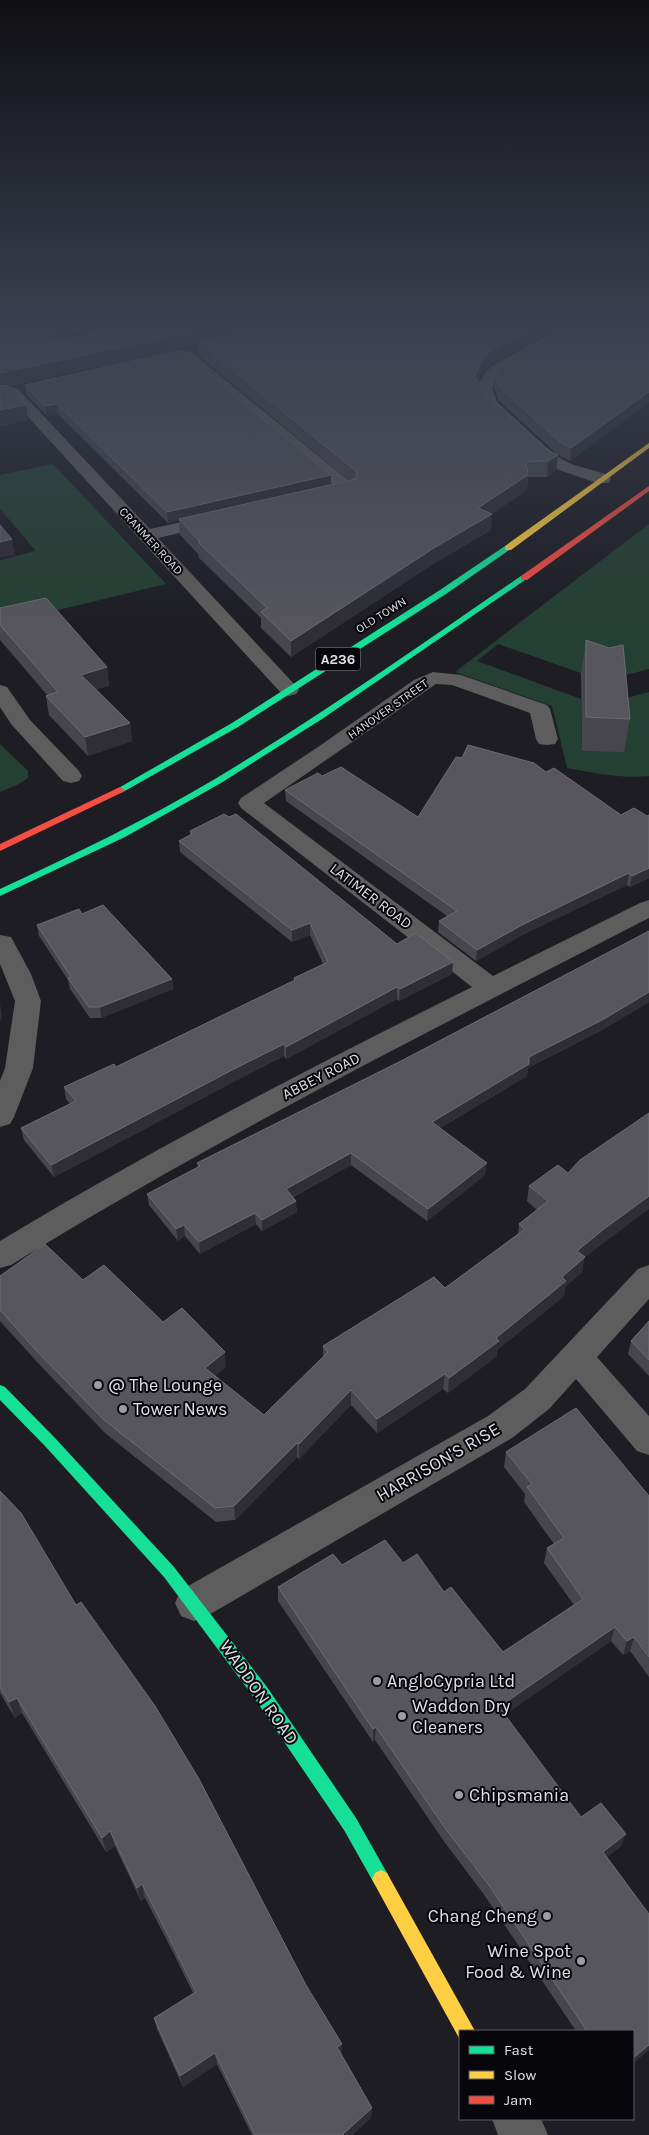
<svg xmlns="http://www.w3.org/2000/svg" width="649" height="2135" font-family="Karla,sans-serif">
<rect width="100%" height="100%" fill="#1d1d23"/>
<path fill="#244032" d="M53,464l113,120 -166,40v-64l36,-9 -36,-42v-34z
M649,524v145l-45,12 -106,-37 -21,17 104,38 1,52 38,-45 10,-9 19,-5v84c-28,3 -55,-3 -82,-8l-15,-62 -97,-34z
M0,744l28,27v7l-11,7 -17,7z"/>
<g fill="none" stroke-linecap="round" stroke-linejoin="round">
<path fill="#5e5d5d" fill-rule="evenodd" d="M60,327h27l-7,4 -47,9 -5,-1 -2,-3 2,-3z
M564,327h17l-2,3 -77,42 -10,16 5,14 59,54 15,8 38,11 2,4 -2,4h-12l-38,-13 -15,-8 -59,-55 -9,-19 7,-12 9,-10z
M185,350l5,1 164,134 2,4 -2,4 -32,6 -6,-1 -2,-4 2,-4 19,-4 -155,-129 -2,-3 2,-3z
M13,387l5,2 132,140 67,-15 6,1 3,4 -3,4 -65,15 138,148 3,4 -3,4 -7,2 -7,-2 -274,-299 -3,-3 3,-3z
M433,672l28,3 86,30 3,4 8,30 -3,5 -8,1 -8,-1 -3,-5 -6,-26 -78,-28 -16,-1 -172,119 229,173 147,-73 9,-3v18c-215,111 -432,219 -638,347l-11,3v-27c153,-93 312,-174 472,-254l-231,-179 -3,-5 3,-5 77,-51 96,-67z
M0,685l7,2 23,33 49,51 3,5 -3,5 -8,2 -8,-2 -52,-57 -11,-17z
M0,935l11,2 20,37 10,27 -8,67 -19,49 -4,7 -10,3v-46l5,-13 10,-67 -15,-37z
M649,1265v34l-52,58 52,59v39l-12,-4 -61,-72 -27,30 -37,29 -305,178 -13,5 -13,-5 -6,-13 6,-13 307,-174 37,-27 113,-120z
M492,2119h49l7,16h-50z"/>
<path fill="#16e098" fill-rule="evenodd" d="M505,546l7,2 -66,46 -208,133 -115,65 -3,1 -5,-3 117,-67 208,-133z
M521,576l7,2 -206,141 -101,64 -96,54 -125,59v-7c73,-34 146,-69 215,-110 105,-63 205,-134 306,-203z
M0,1385l5,2 50,51 119,129 93,120 89,131 31,55 3,6 -3,6 -6,3 -6,-3 -31,-55 -89,-131 -91,-122 -119,-131 -45,-46z"/>
<path fill="#ffcf43" fill-rule="evenodd" d="M649,443v5l-138,102h-6v-4z
M381,1870l6,3 88,158h-15l-1,7 -84,-153 -3,-6 3,-6z"/>
<path fill="#f24e42" fill-rule="evenodd" d="M649,486v5l-122,89h-6v-4z
M120,787l5,3 -2,2 -123,59v-7z"/>
</g>
<path fill="#46464c" d="M0,327l71,8 -5,3 53,-11 372,37 -10,11 -3,6 7,13 59,54 14,7 -2,15 -9,7h-19l-1,13 -36,24v16l-58,34 -142,93 -30,-29v-10l-62,-60 -1,-4 -18,-19 -1,-15 -11,3 -110,-109 -11,2 -20,-21 -2,-10 306,99 17,-4 -149,-124 -1,-12 -189,42 19,34 -28,6z
M649,327l-79,134 -13,-7 -58,-53 -5,-13 1,-12z
M0,608l107,59 2,19 -13,3 34,34 2,18 -44,15 -39,-41 -3,-19h2l-48,-56z
M586,640l23,8 21,71 -6,33 -42,-1 -1,-78z
M546,772l75,43 26,1 2,-1v63l-19,9 -3,-2 -105,50 -46,26 -38,-29 1,-11 8,-5 -161,-115 -1,-11 37,-14 96,41z
M190,831l207,113 56,18 -1,12 -53,27 -2,-2 -111,60 -2,-3 -47,24 -183,97 -30,-37 -3,-12 49,-24 -4,-5 -2,-12 52,-20 178,-86v-3l29,-14 -13,-29 -18,7 -112,-90 -1,-11 11,-6z
M82,914l90,65 1,10 -72,29h-11l-20,-29 -2,-9 -29,-44 -2,-11z
M649,931v71l-47,28 -74,38 -1,8 -87,52 45,47 -58,46 -76,-56 -58,32 4,15 -35,19 -6,-7 -56,30 -15,-18 -7,5 -29,-36 -2,-11 51,-26 -1,-5 204,-102z
M529,1186l72,58 -17,14 -2,14 -17,15 -1,9 -67,54v6l-49,37 -5,-4 -66,44 -26,-28 -52,54 -2,-2 -62,63 -19,2 -111,-89 -67,-70 -38,-42v-45l83,4 80,42 63,45 -11,9 49,39 59,-58v-11l122,-58 73,-54 1,-10 18,-14 -10,-9z
M649,1321v55l-21,-22 3,-13z
M506,1452l143,44v181l-19,-26 -7,4 -12,-14 -107,74 77,102 40,29 -14,11 42,57v136l-16,13v-32h-57l-91,-135 -42,-56 -68,-100 -2,2 -95,-141v-14l64,-22 61,-2 41,29 59,60 71,-47 -30,-42 3,-15 7,-4 -30,-42 1,-8 -21,-27z
M0,1491l342,564 30,53 -1,10 -19,17h-100l-35,-71 -34,23 -26,-58 -3,-11 39,-25 -21,-43 -27,-52 -4,3 -26,-55 -9,6 -84,-139 -7,5 -15,-25z"/>
<path fill="#2e2e34" d="M0,327h52l-52,10z
M61,327h9l1,8 -32,24 -2,-14z
M215,327h62l-79,15v2l-198,44v-15z
M537,327h24l-70,37 -10,11 -7,14 1,-14 7,-14 10,-11z
M649,392v11l-79,58 1,-13z
M57,404l1,10 -11,2 -2,-10z
M26,405l2,15 -28,6v-16z
M558,455l-2,15 -9,7 1,-16z
M331,475v11l-152,33v1l-11,3 -1,-11z
M528,475l-1,15 -42,29 7,-5 -1,16 -58,34 -142,93v-16l187,-133z
M12,539l3,16 -15,3v-16z
M107,667l2,19 -25,7 -3,-18z
M130,723l2,18 -44,15 -3,-19z
M649,868v10l-19,9 2,-11z
M629,873l-2,12 -105,50 -46,26 1,-11 47,-26z
M310,923v12l-18,7v-12z
M453,962l-1,12 -53,27 1,-12z
M172,979l1,10 -72,29 -1,-11z
M397,987v12l-111,60v-12z
M649,992v10l-47,28 -74,38 -1,8 -96,58 1,-12 97,-65z
M0,1004l2,11 -2,7z
M284,1044v12l-47,24 -183,97 -3,-12 185,-97z
M351,1153v12l-65,35v-11z
M487,1163l-2,12 -58,46 1,-12z
M649,1196v13l-65,49 -2,14 -17,15 -1,9 -67,54v6l-49,37 1,-15 47,-40 66,-61 15,-26 27,-22z
M296,1201l1,11 -35,19v-11z
M255,1213l1,11 -56,30 -1,-12z
M184,1225l1,11 -7,5 -2,-12z
M225,1352l1,15 -19,16 -2,-15z
M445,1374l-2,15 -66,44v-14z
M351,1390v15l-52,54v-15z
M297,1443v14l-62,63 -1,-14z
M615,1627l-4,14 -115,80 3,-14z
M634,1637l-4,14 -7,4 4,-14z
M17,1698l5,15 -7,5 -6,-16z
M376,1727l-1,13 -2,2v-13z
M110,1831l5,15 -9,6 -4,-14z
M626,1834l-5,12 -23,18 5,-12z
M142,1884l3,14 -4,3 -4,-13z
M342,2044v11l-5,-8z
M649,2045v5l-16,13v-5z
M215,2053l2,11 -34,23 -3,-11z
M372,2108l-1,10 -19,17h-9v-1z"/>
<path fill="#56565c" stroke="#6c6c72" d="M39,327h22l-24,18 82,-18h96l-215,46v-39z
M268,327h269l-45,23 -10,11 -7,14 10,19 59,54 14,7 -10,6 -22,1 2,13 -50,33 14,6 -58,34 -143,93 -30,-29 6,-4 -69,-66h2l-21,-23 177,-40 1,-7 -159,-130z
M568,327h81v65l-78,56 -12,-7 -59,-53 -5,-12 9,-15z
M180,350l151,125 -164,37 -110,-108 -12,2 -20,-21z
M7,385l19,20 -26,5v-24z
M0,525l12,14 -12,3z
M46,598l61,69 -26,8 49,48 -45,14 -39,-41 12,-4 -58,-67v-17z
M586,640l23,8 14,-3 7,74 -44,-2z
M468,745l66,18 12,9 8,-4 67,47 13,-7 13,8 2,-1v53l-17,8 -3,-3 -105,51 -47,26 -38,-29 18,-10 -172,-121 33,-17 4,3 19,-9 77,50 38,-60 6,1z
M224,814l5,3 7,-3 161,130 19,-11 37,29 -53,27 -3,-2 -111,60 -2,-3 -48,24 -185,97 -30,-37 55,-27 -12,-14 50,-23 2,3 179,-87 -1,-2 34,-16 -18,-39 -18,7 -113,-89 13,-7 -2,-3z
M103,905l69,74 -72,28h-11l-21,-29 3,-1 -34,-52 42,-16 3,5z
M649,931v61l-45,27 -75,38v7l-97,58 55,41 -59,46 -77,-56 -65,36 10,12 -34,19 -7,-7 -56,29 -15,-17 -8,4 -29,-35 53,-28 -3,-3 204,-102z
M649,1113v83l-45,33 -27,22 8,6 -23,20 4,4 -70,57 3,3 -50,37 -4,-4 -68,45 -26,-29 -52,54 -2,-1 -63,63 -19,2 -112,-89 -69,-71 -34,-38v-34l45,-32 38,36 21,-15 59,57 19,-14 43,44 -20,16 59,47 64,-63 -5,-6 111,-69 11,11 80,-59 -6,-5 29,-23 -19,-15 29,-21 10,8 12,-13z
M649,1321v39l-18,-19z
M576,1408l73,88v161l-15,-20 -7,4 -12,-14 -116,80 82,110 20,-14 25,31 -23,18 46,62v131l-16,13v-27h-46l-99,-147 -43,-56 -69,-101 -3,2 -95,-142 55,-33 9,11 43,-25 18,23 14,-9 27,38 7,-5 52,65 80,-53 -36,-51 17,-10 -37,-51 5,-3 -26,-32z
M0,1491l21,22 55,92 5,-3 74,104 44,73 107,206 36,59 -5,3 35,61 -29,26 1,1h-89l-40,-82 -35,23 -26,-58 42,-26 -27,-55 -27,-53 -5,4 -27,-57 -8,7 -85,-140 -8,4 -9,-15z"/>
<linearGradient id="sky" x2="0" y2="1"><stop stop-color="#101013"/><stop offset="0.52" stop-color="#3a4050"/><stop offset="1" stop-color="#3a4050" stop-opacity="0"/></linearGradient>
<rect width="649" height="626" fill="url(#sky)"/>
<g fill="#9c9ca2" stroke="#07060a" stroke-width="2">
<circle cx="98" cy="1385" r="5"/>
<circle cx="123" cy="1409" r="5"/>
<circle cx="377" cy="1681" r="5"/>
<circle cx="402" cy="1716" r="5"/>
<circle cx="459" cy="1795" r="5"/>
<circle cx="547" cy="1916" r="5"/>
<circle cx="581" cy="1961" r="5"/>
</g>
<g text-anchor="middle" stroke-width="4" stroke-linejoin="round" paint-order="stroke">
<g font-size="12" fill="#e0e0e6" stroke="#07060a">
<text transform="translate(151 541) rotate(47)" y="4">CRANMER ROAD</text>
<text transform="translate(381 615) rotate(-32)" y="4">OLD TOWN</text>
<text transform="translate(388 709) rotate(-35)" y="4">HANOVER STREET</text>
</g>
<rect fill="#07060a" stroke="#9f9fa4" stroke-width="1" x="315.5" y="647.5" width="45" height="23" rx="4"/>
<g font-size="14" font-weight="bold" fill="#e0e0e6">
<text x="338" y="664">A236</text>
</g>
<g font-size="15" fill="#e0e0e6" stroke="#07060a">
<text transform="translate(371 896) rotate(37)" y="5">LATIMER ROAD</text>
<text transform="translate(321 1076) rotate(-27)" y="5">ABBEY ROAD</text>
</g>
<g font-size="18" fill="#e0e0e6" stroke="#07060a" text-anchor="start">
<text x="108" y="1391">@ The Lounge</text>
<text x="133" y="1415">Tower News</text>
<text x="387" y="1687">AngloCypria Ltd</text>
<text x="412" y="1712">Waddon Dry<tspan x="412" dy="21">Cleaners</tspan></text>
<text x="469" y="1801">Chipsmania</text>
<text x="537" y="1922" text-anchor="end">Chang Cheng</text>
<text x="571" y="1957" text-anchor="end">Wine Spot<tspan x="571" dy="21">Food &amp; Wine</tspan></text>
</g>
<g font-size="18" fill="#e0e0e6" stroke="#07060a">
<text transform="translate(438 1462) rotate(-30)" y="6">HARRISON'S RISE</text>
<text transform="translate(259 1692) rotate(55)" y="6">WADDON ROAD</text>
</g>
</g>
<rect x="459" y="2030" width="175" height="90" fill="#07060a" stroke="#5e5d62"/>
<rect x="469" y="2046" width="25" height="8" fill="#16e098" stroke="#5e5d62"/>
<text x="504" y="2055" font-size="15" fill="#e0e0e6">Fast</text>
<rect x="469" y="2071" width="25" height="8" fill="#ffcf43" stroke="#5e5d62"/>
<text x="504" y="2080" font-size="15" fill="#e0e0e6">Slow</text>
<rect x="469" y="2096" width="25" height="8" fill="#f24e42" stroke="#5e5d62"/>
<text x="504" y="2105" font-size="15" fill="#e0e0e6">Jam</text>
</svg>
